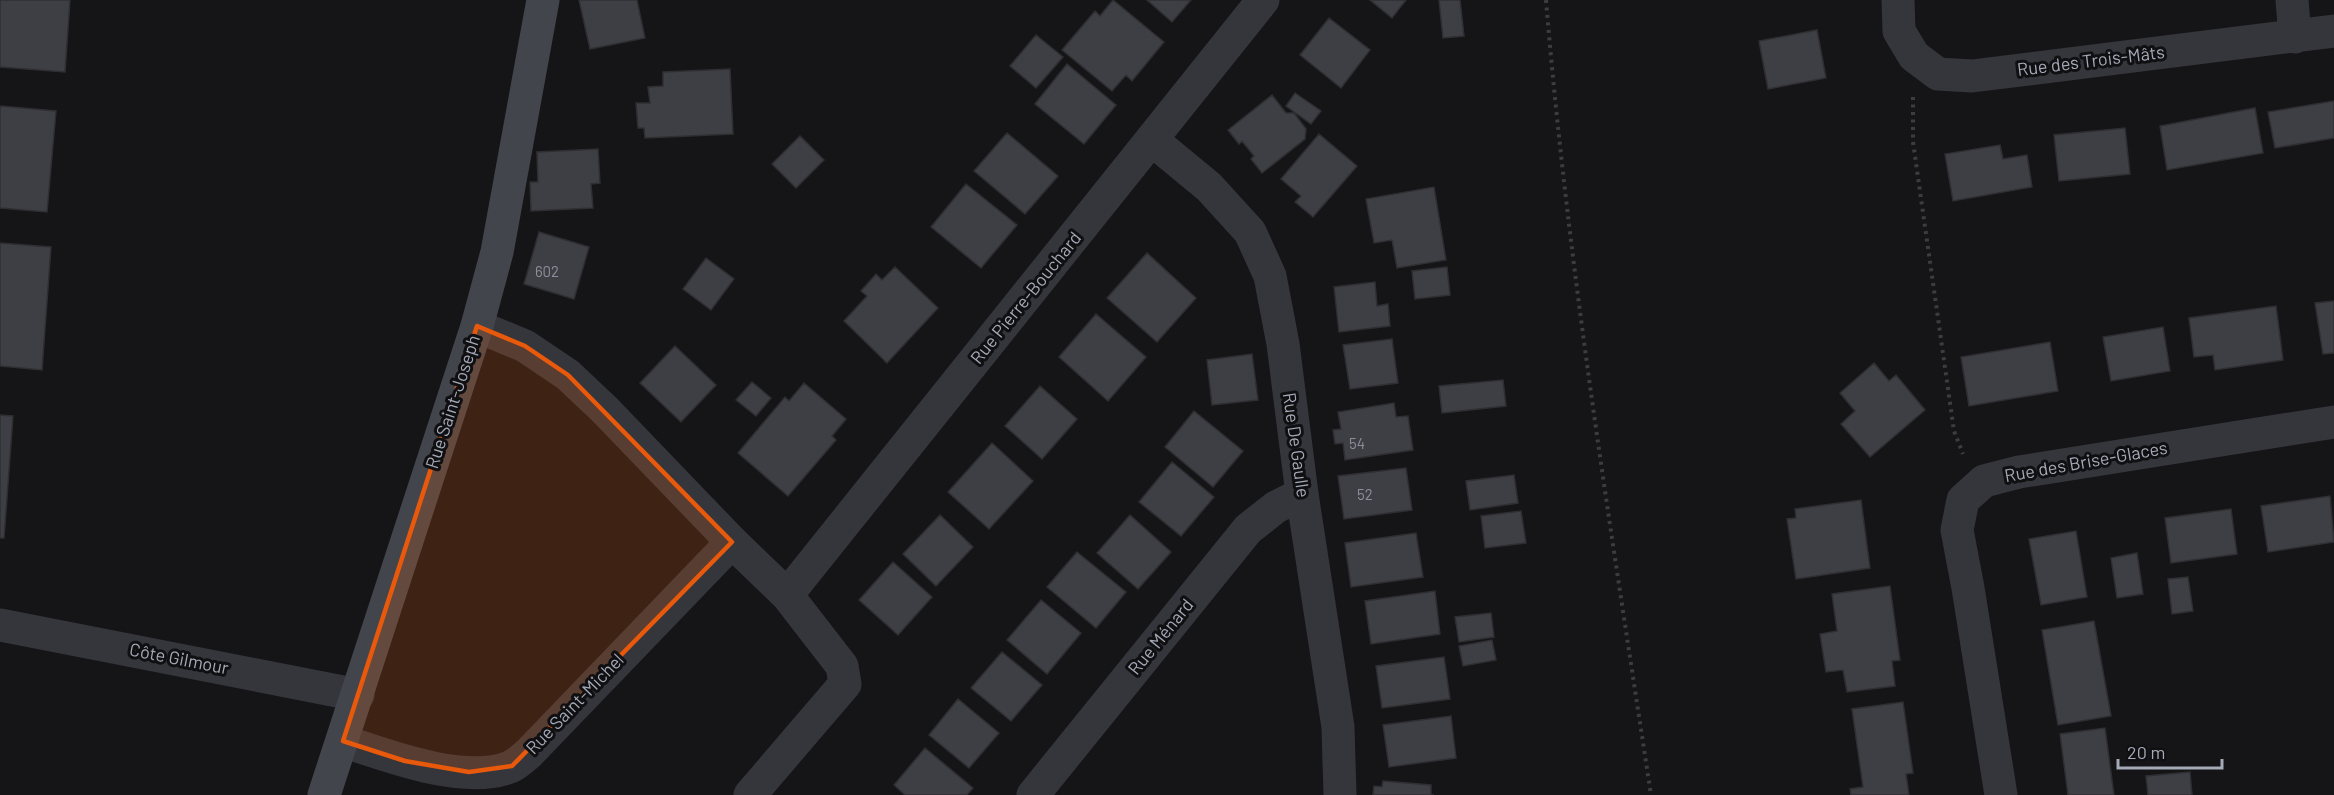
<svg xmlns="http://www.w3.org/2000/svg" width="2334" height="795" font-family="Barlow,sans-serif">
<rect width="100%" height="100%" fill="#151517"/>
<path fill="#3e3f44" stroke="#2f2f33" stroke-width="1.5" d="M0,0h70l-5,72 -65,-5z
M579,0h58l8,38 -55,11z
M1113,0l51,42 -32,39 -6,-6 -14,16 -50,-41 33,-39 5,5z
M1147,0h44l-19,22z
M1370,0h36l-14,18z
M1439,0h21l4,36 -21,2z
M1329,18l41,32 -29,38 -41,-33z
M1817,30l9,48 -58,11 -9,-48z
M1036,35l27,22 -27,31 -26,-22z
M1067,64l49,41 -32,39 -49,-40z
M730,69l3,65 -88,4 -1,-10h-6l-2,-25h14l-2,-16 15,-1v-14z
M1295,93l26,18 -10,13 -25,-18z
M1272,95l14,18h8l12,16 -1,10 -43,34 -11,-14 3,-3 -12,-15 -3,3 -11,-14z
M2334,101v37l-59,10 -7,-36z
M0,106l56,5 -9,101 -47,-4z
M2255,108l8,45 -96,17 -7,-44z
M2125,128l5,46 -71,7 -5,-46z
M1007,133l51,43 -33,38 -51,-43z
M1319,134l38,32 -44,51 -18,-15 6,-6 -20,-17z
M800,136l24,24 -28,28 -24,-24z
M2000,145l3,14 24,-4 5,32 -79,14 -8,-47z
M598,149l2,34 -9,1 2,24 -62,3 -1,-29h8l-1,-30z
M966,184l51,41 -36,43 -50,-41z
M1434,187l12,73 -49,8 -5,-28 -18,3 -8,-44z
M539,232l50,15 -15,52 -50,-15z
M0,243l51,4 -9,123 -42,-4z
M1147,253l49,45 -39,44 -50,-44z
M706,258l28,21 -23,31 -28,-21z
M895,267l43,41 -51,55 -43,-42 23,-25 -6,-5 15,-17 6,6z
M1447,267l3,28 -35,4 -3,-28z
M1375,282l2,24 11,-2 2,22 -51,6 -5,-45z
M2334,301v52l-11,1 -8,-51z
M2276,306l7,54 -68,10 -2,-15 -19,2 -5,-39z
M1096,314l50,43 -38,44 -49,-44z
M2163,327l7,44 -59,10 -8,-44z
M1392,339l6,44 -48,6 -7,-44z
M2050,342l8,49 -89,15 -8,-49z
M675,346l41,39 -35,37 -41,-39z
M1252,354l6,46 -46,5 -5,-45z
M1874,363l15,18 7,-6 29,35 -55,47 -29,-33 14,-13 -15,-18z
M1503,380l3,26 -64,7 -3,-27z
M752,382l19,16 -15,18 -20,-16z
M804,383l42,36 -14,17 4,4 -48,56 -50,-43 47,-56 4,4z
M1040,386l37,33 -35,40 -37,-33z
M1394,403l2,14 12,-1 5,34 -68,10 -2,-17 -8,1 -2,-14 8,-1 -3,-17z
M1194,411l49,40 -30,36 -48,-40z
M0,415l13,1 -9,122h-4z
M992,443l41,38 -44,48 -41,-37z
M1172,462l42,35 -33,39 -42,-34z
M1406,468l6,42 -68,9 -6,-43z
M1514,475l4,28 -48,7 -4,-29z
M2330,496l4,46 -66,10 -7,-46z
M1861,500l9,68 -74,11 -9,-60 9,-1 -1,-9z
M2231,509l6,45 -66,9 -6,-45z
M1521,511l5,32 -41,5 -4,-32z
M940,515l33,32 -37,39 -33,-32z
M1130,515l41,37 -33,37 -41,-36z
M2076,531l11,66 -46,8 -12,-66z
M1416,533l7,44 -72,10 -6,-44z
M1077,552l49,40 -30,36 -49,-41z
M2137,553l6,41 -26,4 -6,-40z
M893,562l39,35 -34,38 -39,-35z
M2188,577l5,34 -21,3 -4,-35z
M1890,586l10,74 -8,1 3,25 -48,6 -4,-22 -17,2 -6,-38 17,-3 -5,-37z
M1435,591l5,43 -69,10 -6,-43z
M1041,600l40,33 -34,41 -40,-34z
M1491,613l3,24 -35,5 -4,-25z
M2094,621l17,95 -53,9 -16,-95z
M1492,640l4,20 -33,6 -4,-20z
M1002,652l40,33 -31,36 -40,-33z
M1444,657l6,42 -68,9 -6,-42z
M958,699l41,34 -30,35 -40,-33z
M1903,702l10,71 -7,1 3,21h-58l-1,-6 13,-2 -11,-78z
M1451,716l5,42 -67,9 -6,-42z
M2105,728l9,67h-46l-8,-61z
M925,748l48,40 -6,7h-62l-11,-10z
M2190,772l2,23h-44l-2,-19z
M1383,781l48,4v10h3h-61l1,-9 8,1z"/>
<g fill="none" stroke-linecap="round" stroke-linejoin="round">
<path stroke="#3b3d43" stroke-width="4" stroke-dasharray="3 4.5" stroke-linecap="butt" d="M1546,0c22,266 65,531 105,795
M1913,97v45l41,289 9,23"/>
<path stroke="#35363c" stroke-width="33" d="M1898,0l1,31 15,25 24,18 34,2 362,-45
M2292,0l3,37
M1152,140l57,47 41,45 20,44 13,68 19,150 36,233 2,68
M477,326l48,20 43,29 37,35 127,132 55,53 55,71 3,18 -95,111
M787,595l476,-595
M0,625l358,70
M343,741c45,15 121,44 167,26 7,-3 13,-9 19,-14l203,-211
M1033,795l215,-266 28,-22 26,-13
M2001,795l-33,-207 -11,-58 6,-30 21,-19 35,-9 315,-50"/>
<path stroke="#43454c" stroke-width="33" d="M324,795l153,-469 20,-74 46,-252"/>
</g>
<path fill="#e8590c" fill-opacity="0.2" stroke="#e8590c" stroke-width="4.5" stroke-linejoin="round" d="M477,326l48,20 43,29 164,167 -220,224 -43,6 -64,-11 -62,-20z"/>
<g text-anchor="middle" stroke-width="6" stroke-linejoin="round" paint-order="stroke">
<g font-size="15" fill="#8b8f9b">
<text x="547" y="277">602</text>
<text x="1357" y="449">54</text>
<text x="1365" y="500">52</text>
</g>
<g font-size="18" fill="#a5aab8" stroke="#101012">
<text transform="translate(2091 61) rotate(-7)" y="6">Rue des Trois-Mâts</text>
<text transform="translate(1026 298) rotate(-51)" y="6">Rue Pierre-Bouchard</text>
<text transform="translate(453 402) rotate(-72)" y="6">Rue Saint-Joseph</text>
<text transform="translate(1296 445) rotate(82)" y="6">Rue De Gaulle</text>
<text transform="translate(2086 462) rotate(-10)" y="6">Rue des Brise-Glaces</text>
<text transform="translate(1161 637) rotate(-51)" y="6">Rue Ménard</text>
<text transform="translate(179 659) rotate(11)" y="6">Côte Gilmour</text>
<text transform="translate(575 704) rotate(-46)" y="6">Rue Saint-Michel</text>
</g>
</g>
<path d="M2118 759v9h104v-9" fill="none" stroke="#a5aab8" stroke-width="3"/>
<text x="2127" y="759" font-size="18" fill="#a5aab8" stroke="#101012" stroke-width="4.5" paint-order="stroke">20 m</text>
</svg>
